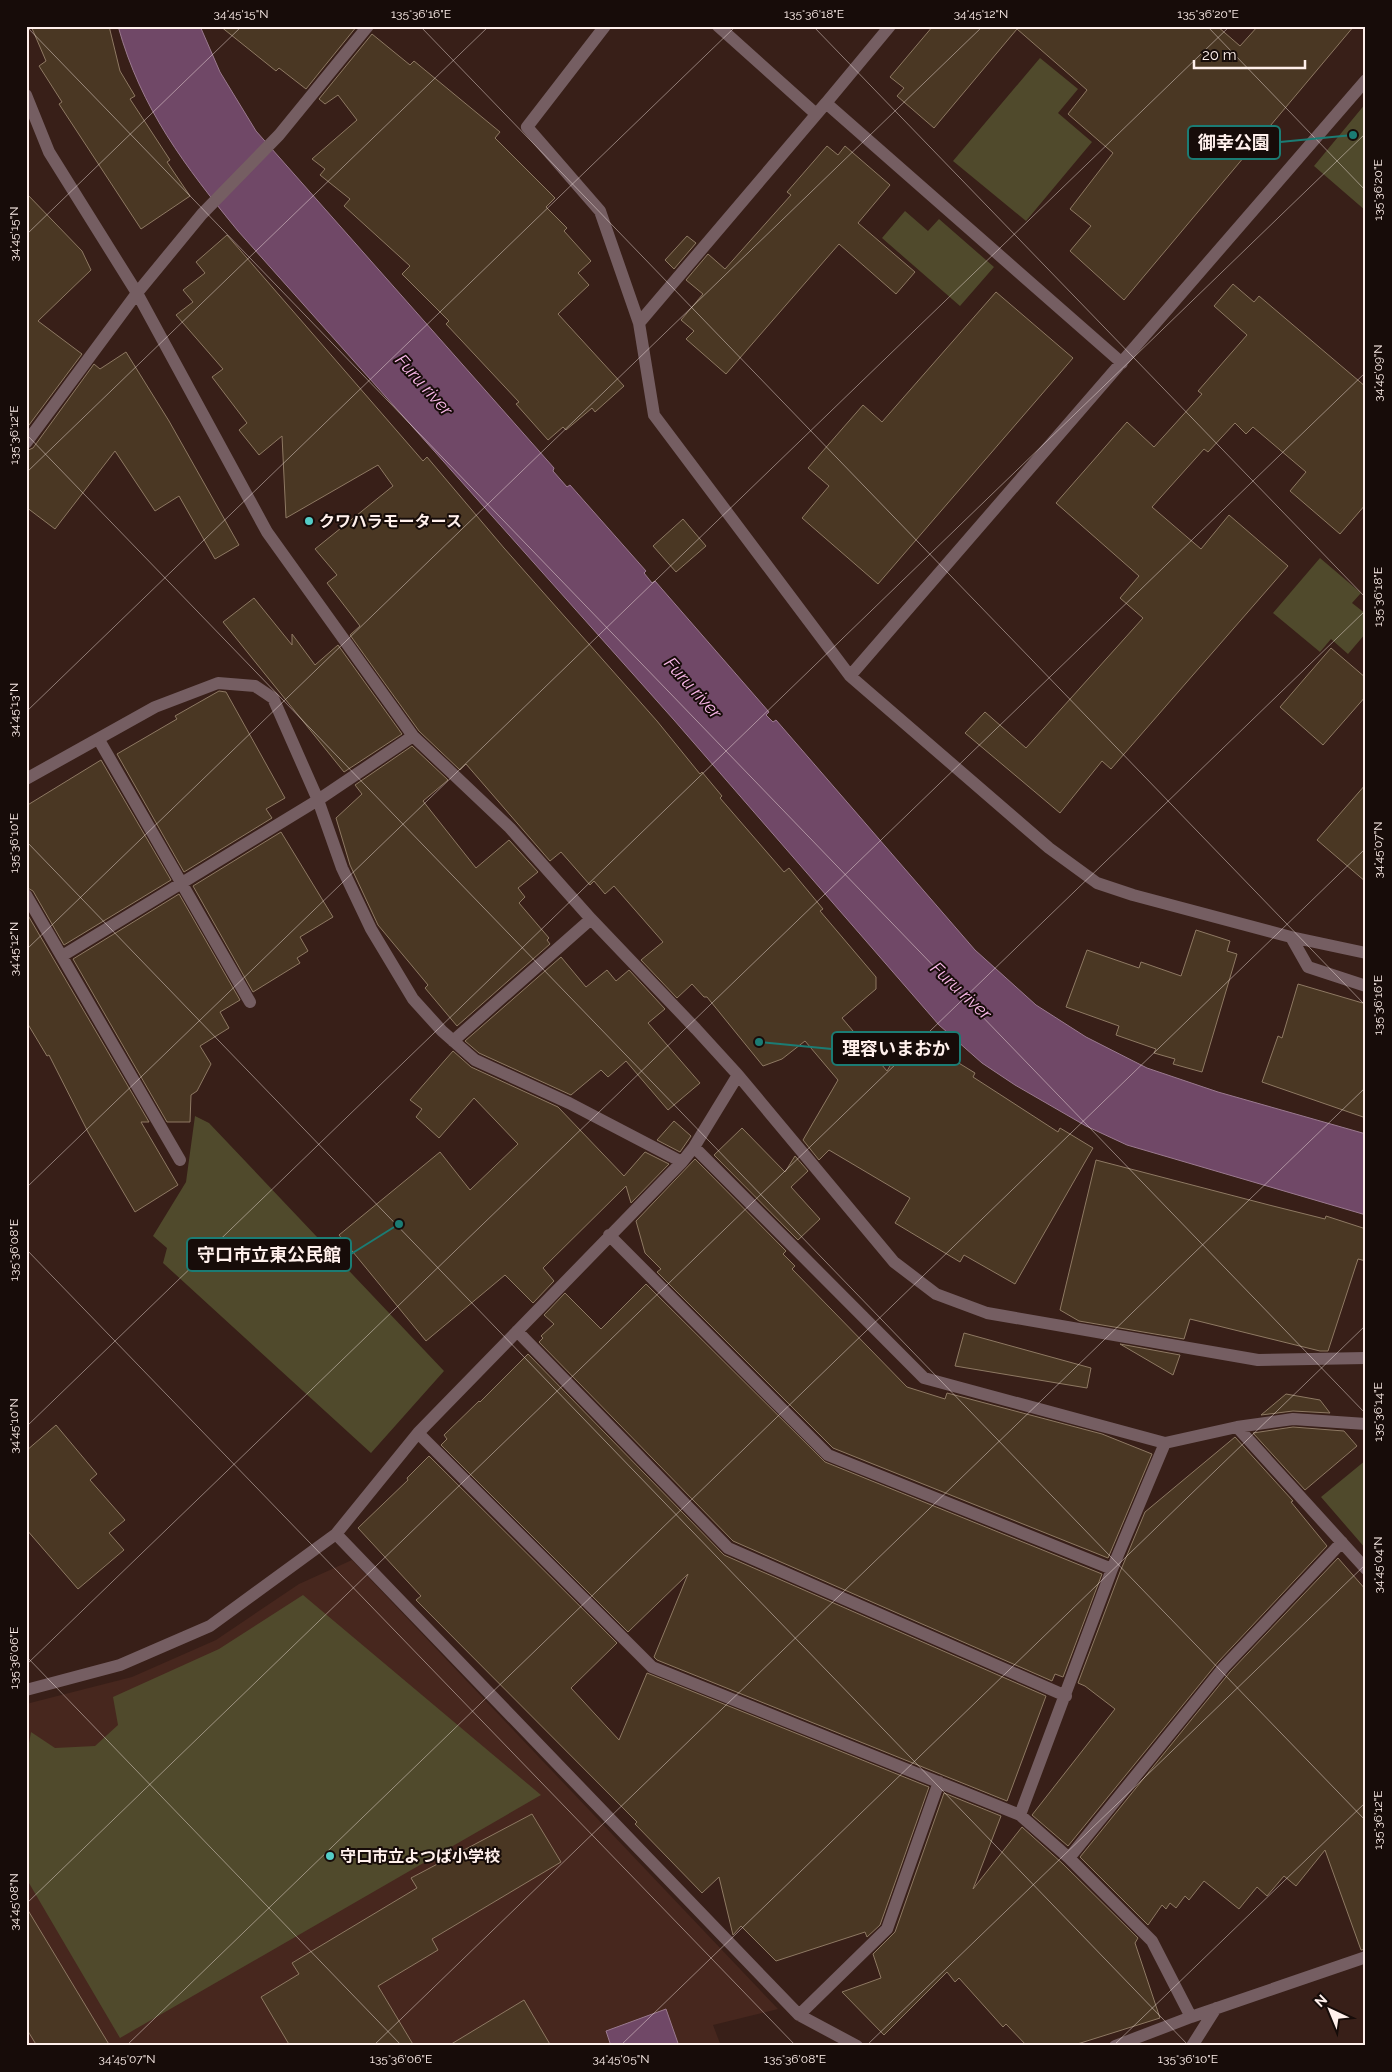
<svg xmlns="http://www.w3.org/2000/svg" width="1392" height="2072" font-family="Raleway,'Noto Sans JP',sans-serif">
<rect width="100%" height="100%" fill="#381f18"/>
<path fill="#47271e" d="M352,1560l426,449 -65,16 8,21h-695v-342l106,-27 84,-37 83,-56z"/>
<path fill="#504a2c" d="M1040,58l38,31 -20,24 34,29 -66,79 -73,-60z
M1366,103v108l-52,-45z
M905,211l23,20 11,-12 55,48 -34,39 -78,-68z
M1320,558l41,35 -9,10 14,11v19l-18,21 -17,-15 -11,13 -47,-39z
M195,1116l14,7 235,248 -73,82 -208,-190 4,-15 -14,-12 33,-54z
M1366,1460v89l-45,-52z
M303,1595l238,200 -421,243 -94,-160v-118l5,-28 24,16 40,-2 23,-21 -5,-28 106,-48z"/>
<path fill="#704867" stroke="#9b7a8f" d="M118,26h82l20,46 36,59 298,337 -1,3 14,16 3,-2 76,86 -2,2 8,10 3,-2 114,131 -3,3 7,7 3,-2 199,230 61,55 50,32 61,31 71,24 148,42v81l-239,-70 -41,-19 -71,-41 -33,-22 -43,-38 -265,-305 -436,-489c-53,-65 -97,-122 -120,-205z
M666,2009l13,37h-68l-5,-15z"/>
<path fill="#4a3723" stroke="#8e7963" d="M31,26h78l11,45 15,25 -5,3 40,61 -3,2 23,34 -49,33 -82,-125 3,-2 -23,-36 7,-5z
M220,26h137l-51,63 -27,-21 -3,3z
M933,26h284l23,20 18,-20h96l-230,274 -54,-49 21,-25 -21,-17 43,-56 -45,-39 19,-24 -70,-61 -83,99 -37,-32 7,-8 -14,-11z
M372,34l38,31 4,-4 86,71 -5,6 60,60 -9,9 21,21 -3,3 27,30 -13,12 11,12 -31,29 66,72 -29,26 -3,-4 -26,22 -3,-3 -15,13 -32,-36 3,-2 -73,-78 3,-3 -47,-47 8,-8 -66,-60 6,-7 -30,-24 5,-6 -13,-10 45,-39 -19,-25 -13,9 -6,-5z
M827,146l11,9 7,-9 45,39 -32,38 57,49 -19,22 -57,-50 -113,130 -40,-35 8,-8 -13,-11 22,-26 -17,-14 22,-26 17,15 66,-74 -4,-3z
M26,193l56,58 9,19 -53,51 44,33 -56,75z
M227,235l196,226 4,-4 77,91 153,173 43,53 2,-2 20,24 -2,2 64,74 5,-4 34,41 -3,2 56,66v12l-34,29 45,53 9,-15 7,3 8,-15 2,2 5,-8 57,35 -2,4 85,55 2,-4 33,20 -78,136 -51,-29 -4,7 -65,-39 15,-25 -81,-48 -10,10 -16,-20 35,-60 -33,-39 -23,18 -19,7 -56,-69h-3l-12,-13 -15,14 -36,-38 22,-18 -49,-56 -9,8 -11,-13 -4,4 -29,-33 -11,9 -84,-97 -6,6 -41,-39 -69,-96 10,-9 -33,-43 10,-8 -22,-26 78,-63 -15,-21 -92,53 -4,-82 -23,19 -20,-25 8,-7 -35,-46 11,-8 -47,-54 17,-13 -10,-12 22,-17 -9,-11z
M687,236l9,7 -22,26 -9,-9z
M1233,284l21,18 5,-6 107,91v117l-26,30 -50,-43 16,-19 -53,-45 -7,7 -11,-11 -27,29 -4,-3 -52,58 49,42 28,-34 59,51 -177,203 -9,-8 -42,52 -95,-80 20,-21 41,36 117,-130 -23,-20 19,-22 -83,-73 71,-81 27,25 48,-53 -4,-3 49,-56 -33,-29z
M996,292l77,66 -195,226 -76,-66 27,-32 -21,-18 55,-63 19,17z
M126,352l43,69 70,124 -24,14 -36,-63 -24,15 -40,-60 -60,78 -29,-22v-56l7,-3 61,-84 6,5z
M683,519l23,27 -30,26 -23,-26z
M254,598l38,47v-11l23,31 23,-20 64,89 -58,38 -121,-150z
M1331,648l35,30v18l-43,49 -43,-38z
M219,691l7,1 59,106 -19,11 6,9 -88,54 -67,-118 60,-35 -2,-3z
M412,746l36,34 -25,21 53,67 33,-28 29,32 -20,16 7,9 -6,6 30,35 -2,2 3,4 -93,82 -32,-38 3,-3 -50,-60 -28,-60 -14,-47 26,-24 -7,-9z
M101,760l70,120 -107,65 -31,-54 -7,-4v-81z
M1366,784v98l-49,-42z
M281,832l52,85 -33,20 8,14 -11,7 3,5 -47,29 -60,-106z
M179,894l61,106 -20,12 9,16 -29,18 11,18 -14,27 -6,4 -1,27h-23l-94,-163z
M26,912l123,210h-8l37,63 -43,27 -47,-80 -39,-77 -2,1 -21,-35z
M1196,930l34,11 -3,10 10,3 -35,118 -29,-8 2,-5 -21,-6 2,-4 -40,-14 3,-9 -53,-19 21,-57 52,18 2,-6 40,14z
M561,957l25,30 21,-17 9,11 13,-11 36,39 -17,14 52,60 -32,27 -42,-49 -18,16 -7,-7 -30,25 -92,-42 -14,-12z
M1298,984l68,20v114l-104,-36 16,-46 4,2z
M453,1051l18,16 87,40 66,69 21,-24 24,12 -38,39 -5,-17 -83,82 11,13 -21,22 -28,-28 -79,66 -87,-106 101,-83 30,38 48,-46 -44,-46 -35,40 -23,-21 6,-8 -12,-9z
M674,1121l17,15 -11,16 -23,-12z
M742,1128l43,44 10,-16 13,15 -17,16 29,32 -22,21 -84,-85z
M695,1159l91,92 -3,3 12,12 -3,3 115,118 38,12 2,-6 155,41 50,20 -44,104 -275,-110 -176,-176 4,-3 -16,-16 -9,-32z
M1096,1160l173,45 56,14 1,-3 40,13v32l-8,-2 -30,92h-8l-130,-32 -6,20 -105,-18 -19,-11z
M646,1284l179,178 277,112 -39,103 -8,-3 -3,7 -319,-140 -194,-199 4,-4 -2,-2 13,-12 -10,-9 21,-22 36,36z
M964,1333l127,35 -4,20 -132,-22z
M1120,1344l60,11 -7,20z
M528,1354l196,201 322,141 -39,105 -350,-141 -3,-3 34,-83 -60,58 -187,-187 6,-6 -3,-4 35,-34 1,1z
M1286,1394l34,6 10,13 -37,-2 -32,4z
M56,1425l41,49 -7,6 35,40 -16,13 15,17 -46,39 -52,-60v-78z
M1293,1427l51,4 13,15 -52,44 -52,-57z
M1235,1437l58,64 -2,1 36,44 -109,116 -150,184 -36,-31 83,-106 -30,-23 -7,-3 42,-111 25,-60z
M429,1456l188,187 -46,45 48,52 28,-67 282,114 -49,138 -13,12 -2,-5 -89,29 -35,-35 -8,9 -14,-58 -17,16 -67,-69 2,-2 -221,-222 5,-4 -63,-68 50,-48 -1,-2z
M1338,1558l28,32v359l-5,1 -36,-100 -29,36 -12,-10 -17,20 -10,-9 -18,22 -35,-28 -15,19 -4,-4 -9,12 -6,-5 -4,6 -4,-4 -14,20 -68,-68 150,-185z
M944,1793l57,23 -28,73 49,-62 41,37 75,74 -3,5 25,75 -89,28h-44l-21,-22 -3,3 -44,-49 -4,4 -8,-10 -63,63 -42,-43 39,-14 -8,-24 22,-22z
M532,1814l29,48 -129,77 6,11 -60,36 36,60h-124l-29,-49 38,-23 -7,-11 125,-75 -6,-10z
M26,1907l84,139h-73l-11,-18z
M524,2000l27,46h-103z"/>
<g fill="none" stroke-linecap="round" stroke-linejoin="round">
<path stroke="#755e62" stroke-width="12" d="M605,26l-78,101 73,84 39,112 15,92 196,261 199,172 48,35 36,12 158,42 17,30 58,19
M718,26l98,88
M890,26l-64,77 296,260
M26,95l23,57 88,141 130,239 146,204 97,92 81,91 105,110 42,46 156,187 42,32 51,19 271,47 108,-2
M639,323l187,-220
M26,443l111,-150 65,-79 77,-79 89,-109
M850,676l516,-596
M99,740l151,262
M26,779l129,-72 63,-24 37,3 18,12 45,102 24,68 29,61 42,70 29,32 33,29 94,43 113,59
M26,895l154,265
M1291,937l75,16
M62,956l256,-156 95,-64
M453,1041l138,-122
M694,1147l230,231 241,65 72,-16 56,-8 73,5
M609,1235l219,220 284,114
M517,1331l211,217 338,148
M1237,1427l129,142
M418,1433l234,234 368,148 49,43 83,83 39,76
M336,1534l82,-101 264,-271 12,-15 44,-72
M26,1690l94,-25 90,-39 126,-92 463,481 58,31
M1020,1815l92,-246 53,-126
M1069,1858l155,-191 118,-125
M799,2015l88,-86 52,-147
M1115,2046l76,-29 175,-60
M1192,2046l24,-38"/>
</g>
<path fill="none" stroke="#fff0ec" stroke-width="1" stroke-opacity="0.45" d="M26,26l1340,1388M420,26l946,980M813,26l553,572M1207,26l159,165M26,235l216,-209M26,434l1340,1387M26,473l463,-447M26,712l710,-686M26,841l1163,1205M26,950l957,-924M26,1188l1204,-1162M26,1249l770,797M26,1427l1340,-1294M26,1656l376,390M26,1665l1340,-1293M26,1904l1340,-1294M126,2046l1240,-1198M373,2046l993,-959M620,2046l746,-721M866,2046l500,-482M1113,2046l253,-244M1360,2046l6,-6"/>
<g fill="#54cdc7" stroke="#170c09" stroke-width="2">
<circle cx="309" cy="521" r="5"/>
<circle cx="330" cy="1856" r="5"/>
</g>
<g text-anchor="middle" stroke-width="4" stroke-linejoin="round" paint-order="stroke">
<g font-size="16" font-weight="bold" fill="#fff0ec" stroke="#170c09" text-anchor="start">
<text x="319" y="527">クワハラモータース</text>
<text x="340" y="1862">守口市立よつば小学校</text>
</g>
<g font-size="18" font-style="italic" fill="#fab8ea" stroke="#170c09">
<text transform="translate(424 385) rotate(48)" y="6">Furu river</text>
<text transform="translate(693 688) rotate(48)" y="6">Furu river</text>
<text transform="translate(961 991) rotate(43)" y="6">Furu river</text>
</g>
</g>
<path fill="none" stroke="#1b7c74" stroke-width="2" d="M1353 135L1280 142M759 1042L832 1049M399 1224L351 1254"/>
<g fill="#1b7c74" stroke="#170c09" stroke-width="2">
<circle cx="1353" cy="135" r="5"/>
<circle cx="759" cy="1042" r="5"/>
<circle cx="399" cy="1224" r="5"/>
</g>
<g fill="#170c09" stroke="#1b7c74" stroke-width="2">
<rect x="1188" y="126" width="92" height="33" rx="5"/>
<rect x="832" y="1032" width="128" height="33" rx="5"/>
<rect x="187" y="1238" width="164" height="33" rx="5"/>
</g>
<g font-size="18" text-anchor="middle" font-weight="bold" fill="#fff0ec">
<text x="1234" y="149">御幸公園</text>
<text x="896" y="1055">理容いまおか</text>
<text x="269" y="1261">守口市立東公民館</text>
</g>
<rect width="1392" height="2072" fill="none" stroke="#170c09" stroke-width="55"/>
<g transform="translate(1330 2010) rotate(316)" stroke="#170c09" stroke-width="4" paint-order="stroke">
<path d="M0-4L9 19L0 12L-9 19Z" fill="#fff0ec"/>
<text y="-8" font-size="14" font-weight="bold" text-anchor="middle" fill="#fff0ec">N</text>
</g>
<path d="M1194 60v8h111v-8" fill="none" stroke="#fff0ec" stroke-width="2.5"/>
<text x="1202" y="60" font-size="15" fill="#fff0ec" stroke="#170c09" stroke-width="4" paint-order="stroke">20 m</text>
<rect x="28" y="28" width="1336" height="2016" fill="none" stroke="#fff0ec" stroke-width="2"/>
<g font-size="12" text-anchor="middle" fill="#fff0ec">
<text x="241" y="18">34°45'15"N</text>
<text x="421" y="18">135°36'16"E</text>
<text x="814" y="18">135°36'18"E</text>
<text x="981" y="18">34°45'12"N</text>
<text x="1208" y="18">135°36'20"E</text>
<text transform="translate(1378 190) rotate(-90)" y="4">135°36'20"E</text>
<text transform="translate(14 234) rotate(-90)" y="4">34°45'15"N</text>
<text transform="translate(1378 373) rotate(-90)" y="4">34°45'09"N</text>
<text transform="translate(14 435) rotate(-90)" y="4">135°36'12"E</text>
<text transform="translate(1378 597) rotate(-90)" y="4">135°36'18"E</text>
<text transform="translate(14 710) rotate(-90)" y="4">34°45'13"N</text>
<text transform="translate(14 843) rotate(-90)" y="4">135°36'10"E</text>
<text transform="translate(1378 850) rotate(-90)" y="4">34°45'07"N</text>
<text transform="translate(14 949) rotate(-90)" y="4">34°45'12"N</text>
<text transform="translate(1378 1005) rotate(-90)" y="4">135°36'16"E</text>
<text transform="translate(14 1250) rotate(-90)" y="4">135°36'08"E</text>
<text transform="translate(1378 1412) rotate(-90)" y="4">135°36'14"E</text>
<text transform="translate(14 1426) rotate(-90)" y="4">34°45'10"N</text>
<text transform="translate(1378 1565) rotate(-90)" y="4">34°45'04"N</text>
<text transform="translate(14 1658) rotate(-90)" y="4">135°36'06"E</text>
<text transform="translate(1378 1820) rotate(-90)" y="4">135°36'12"E</text>
<text transform="translate(14 1902) rotate(-90)" y="4">34°45'08"N</text>
<text x="127" y="2063">34°45'07"N</text>
<text x="401" y="2063">135°36'06"E</text>
<text x="621" y="2063">34°45'05"N</text>
<text x="795" y="2063">135°36'08"E</text>
<text x="1188" y="2063">135°36'10"E</text>
</g>
</svg>
